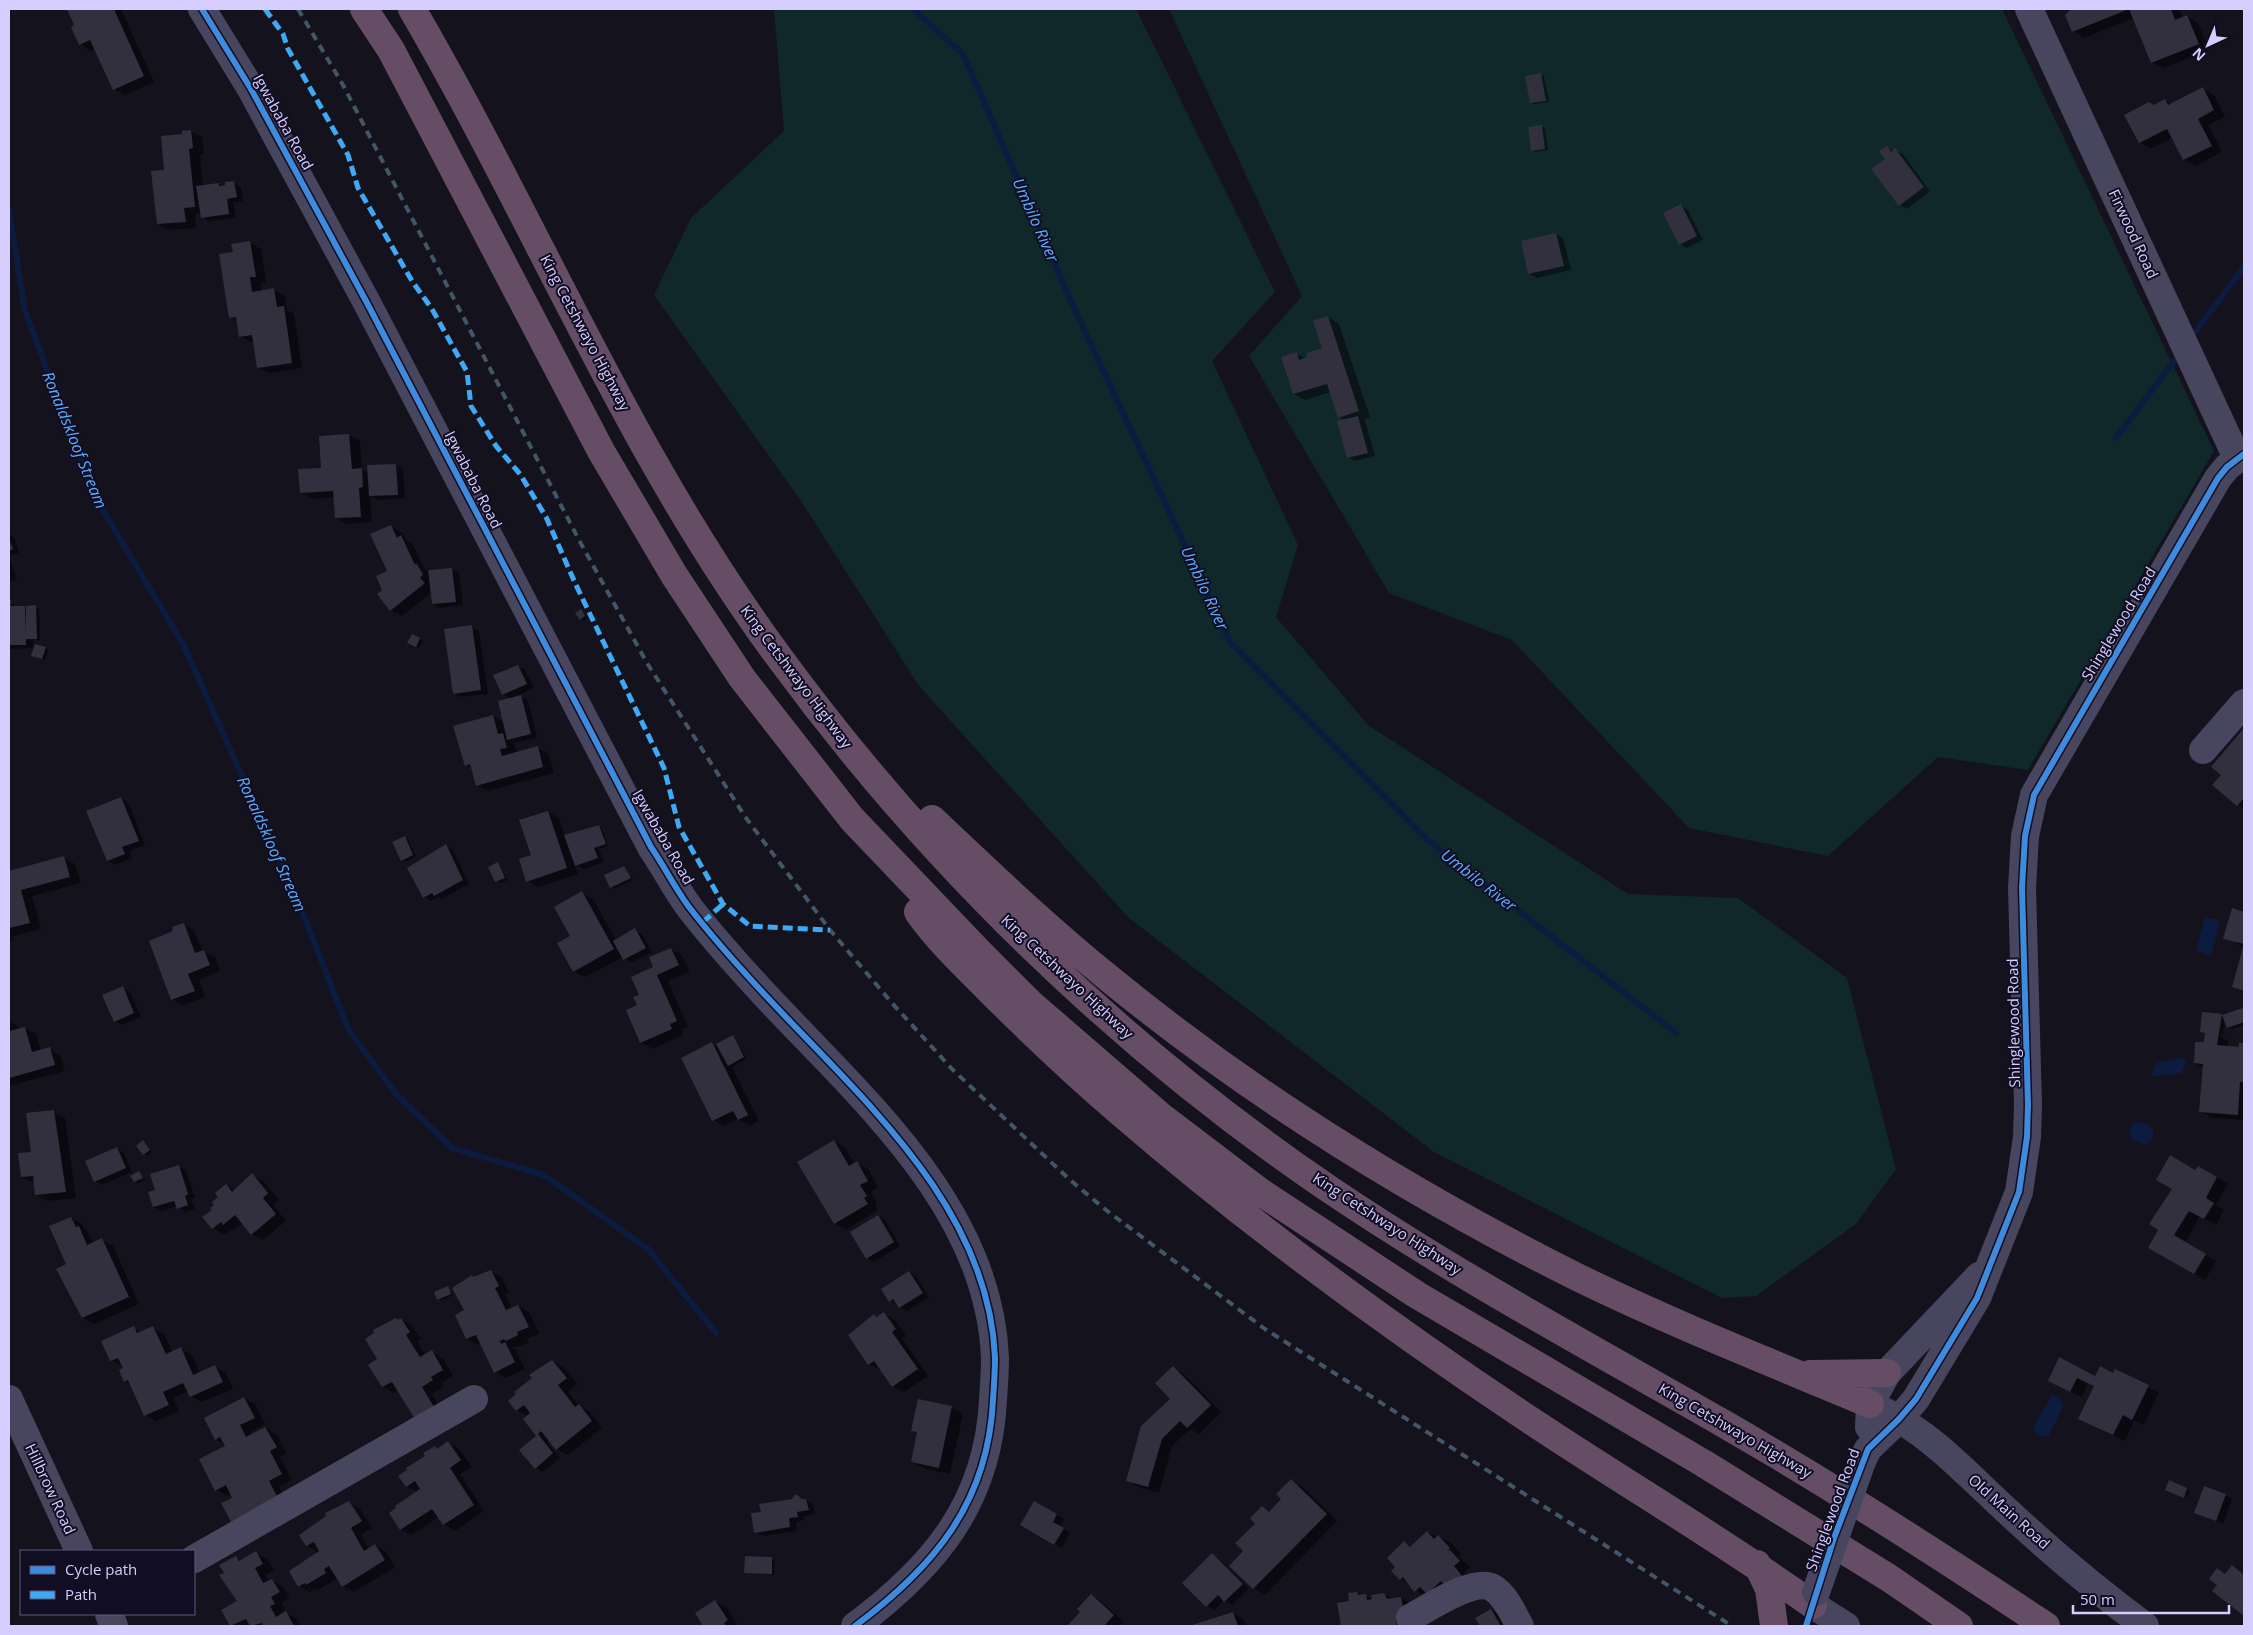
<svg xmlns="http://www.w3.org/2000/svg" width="2253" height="1635" font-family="'Open Sans',sans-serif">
<rect width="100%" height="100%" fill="#14121d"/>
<path fill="#11282a" d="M774,9h362l139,283 -63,69 86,184 -22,72 92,108 260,169 110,4 109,80 49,191 -40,55 -100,72 -34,2 -288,-146 -305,-234 -210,-232 -118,-185 -147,-206 37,-77 93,-87z
M1169,9h833l212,442 -186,319 -90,-13 -110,99 -139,-28 -177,-188 -123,-47 -140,-237 53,-60z"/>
<path fill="#0b1c40" d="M2207,918l8,1 4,4 -8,33 -15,-5 8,-31z
M2182,1057l4,4 -4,12 -31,4 5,-14z
M2137,1122l9,2 7,6v7l-7,8 -13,-5 -4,-7 3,-9z
M2052,1395l7,2 4,9 -14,29 -7,2 -5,-3 -4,-7z"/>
<path fill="#0007" d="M68,9h53l33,73 -29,13 -11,-6 -19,-40 -4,2 -11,-7 -4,-18z
M2072,9h107l4,9 4,-1 11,6 11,27 -46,18 -11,-6 -18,-44 -50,20 -11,-7z
M1541,75l3,1 5,26 -15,2 -3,-1z
M2203,89l11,6 11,22 -17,8 14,27 -27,14 -11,-7 -11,-22 -22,12 -11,-7 14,-36 11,-6 7,4z
M1541,126l4,2 3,22 -13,2 -3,-2z
M191,131l11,6 2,17 -4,1 3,31 15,-2 9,2 7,-3 7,4 2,14 -10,1 3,16 -27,3 -7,-4 -1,-4 -6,1 1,14 -27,2 -11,-6 8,-53 18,-36z
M1887,148l16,6 27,37 -23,18 -8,-4 -12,-46z
M1681,206l7,4 15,30 -16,8 -7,-4z
M1556,234l7,4 8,32 -34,8 -7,-4z
M250,243l11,6 5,33 -5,1 1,9 12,-2 11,6 2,14 7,4 8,54 -33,5 -11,-6 -4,-24 -14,-6 -2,-16 -8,-4 4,-64z
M1328,317l11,7 31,93 -7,3 2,1 10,35 -20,5 -7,-4 -3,-37 -6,-3 -8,-25 -26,8 -11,-6 3,-40 9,5 17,-10z
M349,435l11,6 2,29 7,4 27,-9 7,4 2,29 -27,2 -8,-5 2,27 -25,2 -11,-6 -1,-21 -23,2 -11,-7 21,-23 -2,-32z
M391,526l11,7 4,7 6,3 13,27 27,-1 7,4 4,32 -23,3 -7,-4 -1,-12 -30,24 -11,-6 -8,-20 6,-18z
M9,534l5,3 5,16 -10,3 8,24 -8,2z
M9,601l8,6 22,2 1,31h-7v8l-24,1z
M581,611l6,7 -3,3 -3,-2z
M472,627l7,4 9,63 -27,3 -7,-4z
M413,635l10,6 -4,7 -10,-6z
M45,648l3,2 -3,10 -9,-3z
M518,666l7,4 9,18 -20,9 7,-1 7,4 9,38 -23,5 3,10 21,-5 11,6 5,19 -66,18 -11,-6 -4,-16 -7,-4 27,-49 12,7 6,-24 -8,-5z
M2244,730v79l-30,-24 8,-10 -9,-9z
M121,798l7,4 17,43 -16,6 3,7 -17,7 -7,-4z
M548,812l11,6 6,18 34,-10 3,2 6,18 -9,3 5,13 -20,7 -9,-5 3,10 -40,13 -11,-6 5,-26z
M405,837l3,2 8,18 -11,5 -3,-2z
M446,846l7,4 16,34 -27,15 -4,-2 -7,4 -7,-4z
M64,858l11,6 6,19 -49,13 9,33 -28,7 1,4 -5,2v-69z
M498,863l10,17 -8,3 -11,-16z
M624,867l9,13 -19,9 -8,-13z
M582,893l11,6 23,41 19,-10 7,4 10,18 -21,11 -8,-6 -38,20 -11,-6 -2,-35z
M2232,910l12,3v80l-11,-7 11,-39 -19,-9z
M183,924l11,6 9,22 12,5 5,14 -21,9 6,17 -22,8 -11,-6 3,-67z
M671,949l11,6 8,17 -22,9 20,46 -7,3 2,5 -30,14 -12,-7 -1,-47 15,-28z
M123,988l7,4 11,25 -19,8 -7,-4z
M2242,1010l2,15 -13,4 -3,-2 -3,-9 -2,17 -7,-1 12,7v6l12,1v-4l4,1v75l-32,-2 -11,-7 3,-43 -9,-5 10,-19 1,-11 -4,-1 20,-17z
M9,1021l8,5 1,4 7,-2 11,6 5,17 8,-2 11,6 5,16 -56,15z
M733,1037l14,22 -15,8 27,54 -9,5 -12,-7 -14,7 -11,-6 -1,-76 8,4z
M54,1112l11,6 11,80 -29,3 -11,-6 -1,-12 -13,-6 10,-24z
M834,1141l11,7 10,16 2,-1 11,6 10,18 -7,5 6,11 -2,1 3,6 -32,20 -12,-7z
M143,1142l9,10 -5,4 -3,-2z
M117,1149l7,4 8,19 -30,13 -7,-4z
M178,1166l8,4 9,28 -4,1 4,10 -10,3 -8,-6 -15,5 -8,-4 -4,-14 6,-2z
M2198,1167l30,17 -12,21 8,5 -8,15 -16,-9 -15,27 31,18 -11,19 -55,-33 10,-18 14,-40z
M139,1173l6,7 -7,3 -3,-2z
M252,1175l11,6 16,19 -6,5 13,16 -23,19 -11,-6 -9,-11 -19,12 -11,-7 -9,-11 10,-7 12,-25 9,6z
M878,1216l7,4 15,26 -26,16 -7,-4z
M71,1218l11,6 12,19 8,-3 11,6 26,58 -45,20 -11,-6 -15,-53z
M491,1272l11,6 7,14 -4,2 7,15 6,-3 11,6 10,21 -12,6 2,3 -11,5h-7l5,3 9,19 -19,9 -11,-6 -14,-29 -3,2 -11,-6 -11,-24 9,-4 9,-33z
M909,1272l7,4 13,21 -22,14 -17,-10z
M447,1288l6,7 -12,6 -3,-2z
M884,1313l11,7 11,16 -4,2 26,38 -24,16 -11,-6 -12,-17 -1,1 -11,-6 -11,-38 16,-11 4,3z
M401,1319l11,7 9,13 -4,2 9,15 6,-4 11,6 10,18 -12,7 3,4 -12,7 12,20 -46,-24 -4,3 -11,-7 -4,-26z
M134,1328l8,5 11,-5 11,6 8,18 9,-3 11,6 8,18 15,-6 11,6 7,16 -31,13 -11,-6 -2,-5 -16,7 6,13 -23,10 -11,-6 -13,-30 -7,-4 -2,-15 -12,-6z
M2060,1359l35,19 19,-4 45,18 -15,33 -10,-4 -9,20 -34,-16 4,-39 -7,-3 -6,14 -22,-10z
M553,1361l11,7 13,16 -9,8 11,14 11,6 12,16 -34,27 -11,-6 -8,-9 -2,2 13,16 -17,14 -8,-4 4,-33 -11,-19 -11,-6z
M1173,1368l11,6 37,38 -22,22 -9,-5 -18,17 -13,47 -21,-6 -11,-7 45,-81z
M244,1398l11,6 10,20 -15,8 2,3 13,-7 12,7 10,19 -7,3 12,23 -13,7 9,17 -54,-6 -2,-4 -5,2 -11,-6 10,-44 -10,-7z
M952,1407l11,7 -13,60 -27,-6 -11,-6 6,-29 -5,-3z
M448,1443l11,6 13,18 -12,7 24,37 -29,20 -11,-7 -5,-7 -28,18 -11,-6 18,-37 -11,-6 28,-39 4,2z
M1292,1481l11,6 34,34 -72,74 -11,-7 -9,-37 17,-44 8,5 13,-13z
M2170,1482l20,9 -3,7 -17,-6z
M2225,1495l7,4 -9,25 -20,-8z
M806,1500l7,4 2,10 -12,2 1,4 -8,2 1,9 -34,5 -7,-4 6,-19z
M349,1503l11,6 12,19 -11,7 8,14 6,-4 11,7 9,15 -41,25 -11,-6 -5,-8 -20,12 -2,-1 -6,3 -11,-6 20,-33 -12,-8z
M1035,1503l29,16 -5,8 11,6 -8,15 -40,-23z
M1427,1532l23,10 11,12 -3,2 12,11 -6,6 9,10 -47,14 -25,-18 -4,-12 8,-24 7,4z
M256,1553l11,6 7,11 -9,5 4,7 3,-2 11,7 7,11 -9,5 4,7 -5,3 1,2 5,-2 11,6 4,7h-70l-9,-15 17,-10 -14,-28 11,-16 6,4z
M1212,1554l7,5 30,29 -17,17 -8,-5 -10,10 -7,-4z
M746,1557l29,3 -1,15 -29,-3z
M2232,1567l12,7v41l-30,-24z
M1357,1593l17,6 9,-5 10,5 8,-1 11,6 -5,22h-65l-4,-22 13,-2z
M1091,1595l11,7 22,20 -3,4h-52l13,-14z
M715,1601l12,7 11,18h-33l-9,-13z
M1491,1610l7,4 7,12h-24l-4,-8z
M1233,1613l11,7 2,6h-54z"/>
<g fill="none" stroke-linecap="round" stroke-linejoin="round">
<path stroke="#0b1c40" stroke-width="6" d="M913,9l50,45 112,256 155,332 199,199 247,192
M9,210l16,101 70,186 89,149 115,257 49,126 48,65 56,54 92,27 104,74 68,84
M2196,331l48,-64
M2116,438l58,-77"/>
</g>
<path fill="#32303f" d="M67,9h47l30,67 -31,14 -23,-50 -11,5 -8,-18 3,-2z
M2071,9h100l4,11 12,-5 12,29 -48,19 -22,-54 -57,23 -7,-17z
M1541,73l5,28 -16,2 -5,-27z
M2203,87l11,23 -16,9 14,27 -29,14 -16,-31 -28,14 -15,-28 25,-13 5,3 11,-6 3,6z
M1542,125l3,24 -14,2 -3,-24z
M191,130l2,18 -4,1 6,58 -11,1 2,14 -29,2 -6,-53 13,-1 -3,-34 21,-2v-3z
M1887,146l4,6 4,-4 29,39 -25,19 -28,-37 14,-10 -6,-8z
M234,181l3,16 -10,2 2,15 -28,4 -5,-32 23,-3v3l6,-1v-3z
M1681,204l16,32 -18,9 -16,-32z
M1556,233l8,33 -36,8 -7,-33z
M250,241l6,36h-6l2,15 22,-4 3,19 7,-1 8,57 -35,5 -5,-33 -13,2 -3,-20 -7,1 -10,-64 14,-2 -2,-8z
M1328,316l31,95 -21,7 -11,-34 -34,10 -12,-37 16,-5 2,8 8,-3 -1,-4 16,-5 -9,-27z
M1358,416l10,37 -21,5 -10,-37z
M349,434l3,35 10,-1 1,19 -4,1 2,29 -26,1 -2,-27 -33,2 -2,-24 23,-1 -2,-32z
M396,464l2,31 -29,1 -2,-31z
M391,525l6,13 4,-3 14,30 1,-2 7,11 -3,4 5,5 -35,28 -13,-17 5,-4 -6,-14 11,-5 -17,-37z
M9,538l4,11 -4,2z
M452,568l4,34 -24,2 -4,-34z
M9,600h2v6h14l1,29v-29l10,-1 1,34h-11v6h-17z
M581,609l4,7 -5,4 -5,-7z
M472,625l9,65 -28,4 -9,-65z
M412,634l8,4 -4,9 -9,-4z
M35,644l11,3 -4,12 -11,-3z
M518,665l9,19 -25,11 -9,-20z
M521,695l10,39 -24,6 -9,-39z
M493,715l5,19 5,-1 4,15 -7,1 2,7 36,-10 5,21 -67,19 -6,-22 -5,2 -12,-40z
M2244,728v70l-7,8 -25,-21 9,-10 -10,-8z
M121,797l18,44 -17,6 3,7 -18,7 -21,-50z
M548,811l19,57 -41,14 -7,-23 12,-4 -12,-35z
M599,825l7,19 -12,4 4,10 -23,8 -11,-31z
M405,836l8,19 -12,6 -9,-19z
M446,844l17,36 -29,16 -2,-3 -9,5 -16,-30z
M64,856l6,21 -49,13 9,33 -21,5v-57z
M498,862l7,16 -10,4 -7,-15z
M624,866l7,12 -21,10 -6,-13z
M582,891l32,58 -41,23 -16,-29 13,-7 -16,-29z
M2232,908l12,4v79l-12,-4 12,-43 -21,-5z
M184,923l11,30 9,-3 6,15 -22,9 7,17 -24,9 -22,-59 24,-10 -1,-4z
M635,928l11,20 -23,12 -10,-19z
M671,948l8,17 -22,10 20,46 -7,3 2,5 -32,14 -14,-33 11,-5 -4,-8 6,-2 -8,-18 22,-10 -4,-10z
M123,986l11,27 -20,9 -12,-27z
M2243,1008l1,14 -17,6 -5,-13z
M2202,1012l20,2 -5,31 22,2v-4h5v39h-4l-2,33 -39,-3 4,-48 -9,-1 1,-21h9l1,-9 -5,-1z
M25,1027l7,25 18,-5 5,18 -46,13v-47z
M733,1035l11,22 -16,9 -12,-22z
M712,1042l36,73 -10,5 -5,-9 -21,10 -31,-63z
M54,1110l12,82 -31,3 -2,-19 -12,1 -3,-24 13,-1 -5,-39z
M143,1140l7,10 -7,5 -7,-9z
M834,1140l15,26 8,-5 11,20 -8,4 7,11 -3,2 4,6 -34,20 -37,-62z
M117,1147l9,21 -32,14 -9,-21z
M2170,1155l25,15 3,-4 19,11 -11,21 8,5 -10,16 -15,-8 -15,24 32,19 -12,20 -46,-26 10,-18 -9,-6 23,-35 -16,-9z
M179,1165l9,29 -3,2 3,9 -11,4 -3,-8 -21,6 -5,-15 7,-2 -5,-16z
M139,1171l4,7 -9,4 -4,-6z
M252,1173l16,20 -5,5 13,16 -25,21 -16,-20 -12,10 -2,-3 -9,7 -10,-12 10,-7 -2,-2 4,-3 -2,-3 6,-5 -3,-4 11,-9 6,8z
M878,1215l16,27 -28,17 -16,-27z
M71,1217l5,10 3,-1 8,19 15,-7 27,59 -47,21 -26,-49 10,-5 -17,-38z
M491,1270l8,16 -4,2 11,22 12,-5 11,22 -12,5 1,3 -12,6 -2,-2 -4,2 1,3 4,-2 10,20 -21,11 -18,-38 -10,4 -11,-24 9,-5 -12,-22 20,-13 1,2z
M909,1271l14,22 -24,15 -6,-9 -4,3 -8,-13z
M448,1286l3,8 -14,6 -3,-8z
M884,1312l12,17 -4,3 26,37 -26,18 -18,-26 -6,4 -20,-30 26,-21 2,3z
M396,1318l2,2 3,-2 9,14 -4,3 14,22 12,-7 11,20 -12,7 2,3 -11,7 12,20 -19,12 -23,-37 -10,5 -14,-22 9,-6 -12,-20 9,-6 -1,-3z
M134,1326l3,7 16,-7 13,28 15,-7 12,28 22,-10 8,17 -33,15 -7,-14 -20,9 6,13 -25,11 -16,-36 -4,2 -5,-12 4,-2 -5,-10 -8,3 -9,-20z
M2059,1357l36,19 5,-10 13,7 2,-4 34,16 -17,35 -9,-5 -10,20 -35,-16 16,-33 -17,-8 -7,14 -22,-11z
M552,1360l15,18 -9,7 17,22 4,-3 13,17 -36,29 -15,-19 -3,3 15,19 -18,16 -16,-19 17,-14 -13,-17 7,-6 -6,-8 -8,6 -8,-10 8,-7 -2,-2 18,-14 -3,-3z
M1173,1366l38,39 -24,23 -7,-7 -18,18 -14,48 -22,-6 15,-55 29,-27 -15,-16z
M244,1397l11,21 -15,7 6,12 19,-10 12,20 -7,4 12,23 -13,7 9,17 -47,24 -10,-19 11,-5 -6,-13 -11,6 -16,-32 26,-13 -5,-9 -5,3 -11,-22z
M918,1399l34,7 -13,62 -28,-6 6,-30 -6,-1z
M448,1441l13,19 -11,8 24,37 -31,20 -11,-16 -32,21 -11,-17 7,-5 -1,-2 25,-17 -5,-8 -9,6 -8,-11 9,-6 -1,-2 19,-12 -2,-3 12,-7 2,3z
M1291,1479l36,35 -74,75 -24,-23 14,-15 -8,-8 20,-19 -5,-6 12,-12 7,6 12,-13 -5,-5z
M2169,1480l18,8 -3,10 -19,-8z
M2204,1486l22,8 -10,27 -22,-8z
M796,1494l6,5h4l3,11 -12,2 1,5 -9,1 1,9 -36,6 -3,-20 10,-1 -2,-8 33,-5z
M349,1501l13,20 -11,7 13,23 11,-7 10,16 -43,27 -13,-21 -5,3 2,4 -20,12 -1,-2 -7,4 -9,-16 30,-20 -5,-9 -8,4 -7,-11 27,-19 -1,-3z
M1034,1501l23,13 -4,8 11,6 -10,17 -34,-20z
M1427,1531l7,8 4,-4 12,13 -3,3 3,-1 10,11 -6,5 8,10 -14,13 -7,-8 -14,13 -7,-7 -6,5 -11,-15 -3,3 -9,-9 4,-4 -8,-9 17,-17 6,6z
M256,1551l7,13 -8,4 8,15 9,-4 8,13 -9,5 4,7 -5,2 6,11 10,-6 8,15h-31l-1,-3 -12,3 -4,-7 -16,7 -9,-16 16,-9 -18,-26 5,-2 -5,-8 17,-9 3,5z
M1212,1553l31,31 -19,18 -6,-7 -12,12 -24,-24z
M745,1556l27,1v17l-28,-1z
M2232,1565l12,10v41l-32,-25 5,-6 -8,-6 8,-11 8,6z
M1357,1592l1,3 8,-1 1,6 5,-1 -1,-4 13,-2 3,6 14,-2 4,21 -9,1 1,7h-56l-4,-23 12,-2 -1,-8z
M1091,1594l23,21 -10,11h-37l13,-14 -3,-3z
M715,1600l13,20 -4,3 2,3h-23l-8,-13z
M1491,1609l10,17h-21l-5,-8z
M1233,1612l5,14h-49z"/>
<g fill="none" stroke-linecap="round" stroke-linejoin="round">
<path stroke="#48465e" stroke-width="28" d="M202,9l49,80 115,212 285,546c13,19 24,41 38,60 20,26 43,52 65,76 97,107 235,218 241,375 0,14 -1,28 -2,42 -5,103 -59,167 -138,226
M2029,9l208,449
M2203,750l41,-47
M9,1399l70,152
M1884,1411c47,23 83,63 121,98 44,41 91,81 140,117
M1869,1427l1,-23 17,-31 92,-97
M1862,1461l6,-12 31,-30 17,-20 61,-101 42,-106 8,-55 1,-32 -6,-217 3,-52 9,-41 184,-317 9,-11 17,-13
M194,1559l280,-160
M1813,1605l33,21
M109,1614l5,12
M1410,1618c19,-10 64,-41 83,-30 13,8 20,26 27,38"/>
<path stroke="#644d65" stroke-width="28" d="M364,9l27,41 210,401 73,124 68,103 110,141 126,132 52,52 133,115 96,73 158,104 286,168 186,115 70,48
M412,9c125,214 218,447 367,648 151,206 338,388 550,532 127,86 263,159 397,236 109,63 215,131 320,201
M932,819c58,55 116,110 179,161 142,116 302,215 466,297 96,47 195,86 293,127
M918,912c20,28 45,52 69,76 43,43 87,85 134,125 131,113 270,215 415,311 92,61 187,117 277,181
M1810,1374l77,-1
M1757,1564l12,25 5,37"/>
<path stroke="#425668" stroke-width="4" stroke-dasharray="8 6" stroke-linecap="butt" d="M298,9l45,76 236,455 68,123 99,155 84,112 62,73 60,66 117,110 37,31 159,119 467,297"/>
<path stroke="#48465e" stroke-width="28" d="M1816,1592l46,-131"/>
<path stroke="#3fa9f5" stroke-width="5" stroke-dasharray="10 5" stroke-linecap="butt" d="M265,9l18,25 5,15 60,106 10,33 54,93 20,28 35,63 4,34 25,40 24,28 26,43 30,68 88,183 15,59 44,77 27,22 80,4
M703,922l20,-18"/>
<g stroke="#110d22" stroke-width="9">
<path id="cycleway" d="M202,9l49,80 115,212 285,546c13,19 24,41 38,60 20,26 43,52 65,76 97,107 235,218 241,375 0,14 -1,28 -2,42 -5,103 -59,167 -138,226
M1806,1626l28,-88 34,-89 31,-30 17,-20 61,-101 42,-106 8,-55 1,-32 -6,-217 3,-52 9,-41 184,-317 9,-11 17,-13"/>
</g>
<use href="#cycleway" stroke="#408adc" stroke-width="6"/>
</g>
<g text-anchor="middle" stroke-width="4" stroke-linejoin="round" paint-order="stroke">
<g font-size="15" fill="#d5ceff" stroke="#110d22">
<text transform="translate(283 122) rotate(61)" y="5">Igwababa Road</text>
<text transform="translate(2133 234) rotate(65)" y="5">Firwood Road</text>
<text transform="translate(585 333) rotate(62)" y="5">King Cetshwayo Highway</text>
<text transform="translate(473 480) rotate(63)" y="5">Igwababa Road</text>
<text transform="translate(2119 624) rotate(-59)" y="5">Shinglewood Road</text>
<text transform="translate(796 677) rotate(53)" y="5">King Cetshwayo Highway</text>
<text transform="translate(663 837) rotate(60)" y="5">Igwababa Road</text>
<text transform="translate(1067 977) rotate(43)" y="5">King Cetshwayo Highway</text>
<text transform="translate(2014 1023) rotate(-91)" y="5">Shinglewood Road</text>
<text transform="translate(1387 1224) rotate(33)" y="5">King Cetshwayo Highway</text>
<text transform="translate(1735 1431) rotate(30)" y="5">King Cetshwayo Highway</text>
<text transform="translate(50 1489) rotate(65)" y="5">Hillbrow Road</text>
<text transform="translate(1833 1510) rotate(-70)" y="5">Shinglewood Road</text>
<text transform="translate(2009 1512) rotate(42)" y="5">Old Main Road</text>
</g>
<g font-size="16" font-style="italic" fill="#5cadff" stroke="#110d22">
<text transform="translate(1036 220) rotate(66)" y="6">Umbilo River</text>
<text transform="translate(75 440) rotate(68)" y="6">Ronaldskloof Stream</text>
<text transform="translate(1205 588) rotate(65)" y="6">Umbilo River</text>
<text transform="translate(272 844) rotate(66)" y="6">Ronaldskloof Stream</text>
<text transform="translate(1479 880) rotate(38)" y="6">Umbilo River</text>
</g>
</g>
<rect width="2253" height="1635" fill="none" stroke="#d5ceff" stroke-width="20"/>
<rect x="20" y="1550" width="175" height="65" fill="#110d22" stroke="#5f5a7a"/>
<rect x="30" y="1566" width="25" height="8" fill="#408adc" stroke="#5f5a7a"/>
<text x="65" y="1575" font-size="15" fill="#d5ceff">Cycle path</text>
<rect x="30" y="1591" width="25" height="8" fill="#3fa9f5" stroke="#5f5a7a"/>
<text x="65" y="1600" font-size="15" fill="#d5ceff">Path</text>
<g transform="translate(2208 45) rotate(224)" stroke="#110d22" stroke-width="4" paint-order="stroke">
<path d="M0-4L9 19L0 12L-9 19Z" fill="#d5ceff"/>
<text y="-8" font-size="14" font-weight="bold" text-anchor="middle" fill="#d5ceff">N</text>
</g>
<path d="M2073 1605v8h156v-8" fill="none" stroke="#d5ceff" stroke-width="2.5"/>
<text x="2080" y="1605" font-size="15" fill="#d5ceff" stroke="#110d22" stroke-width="4" paint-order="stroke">50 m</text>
</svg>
